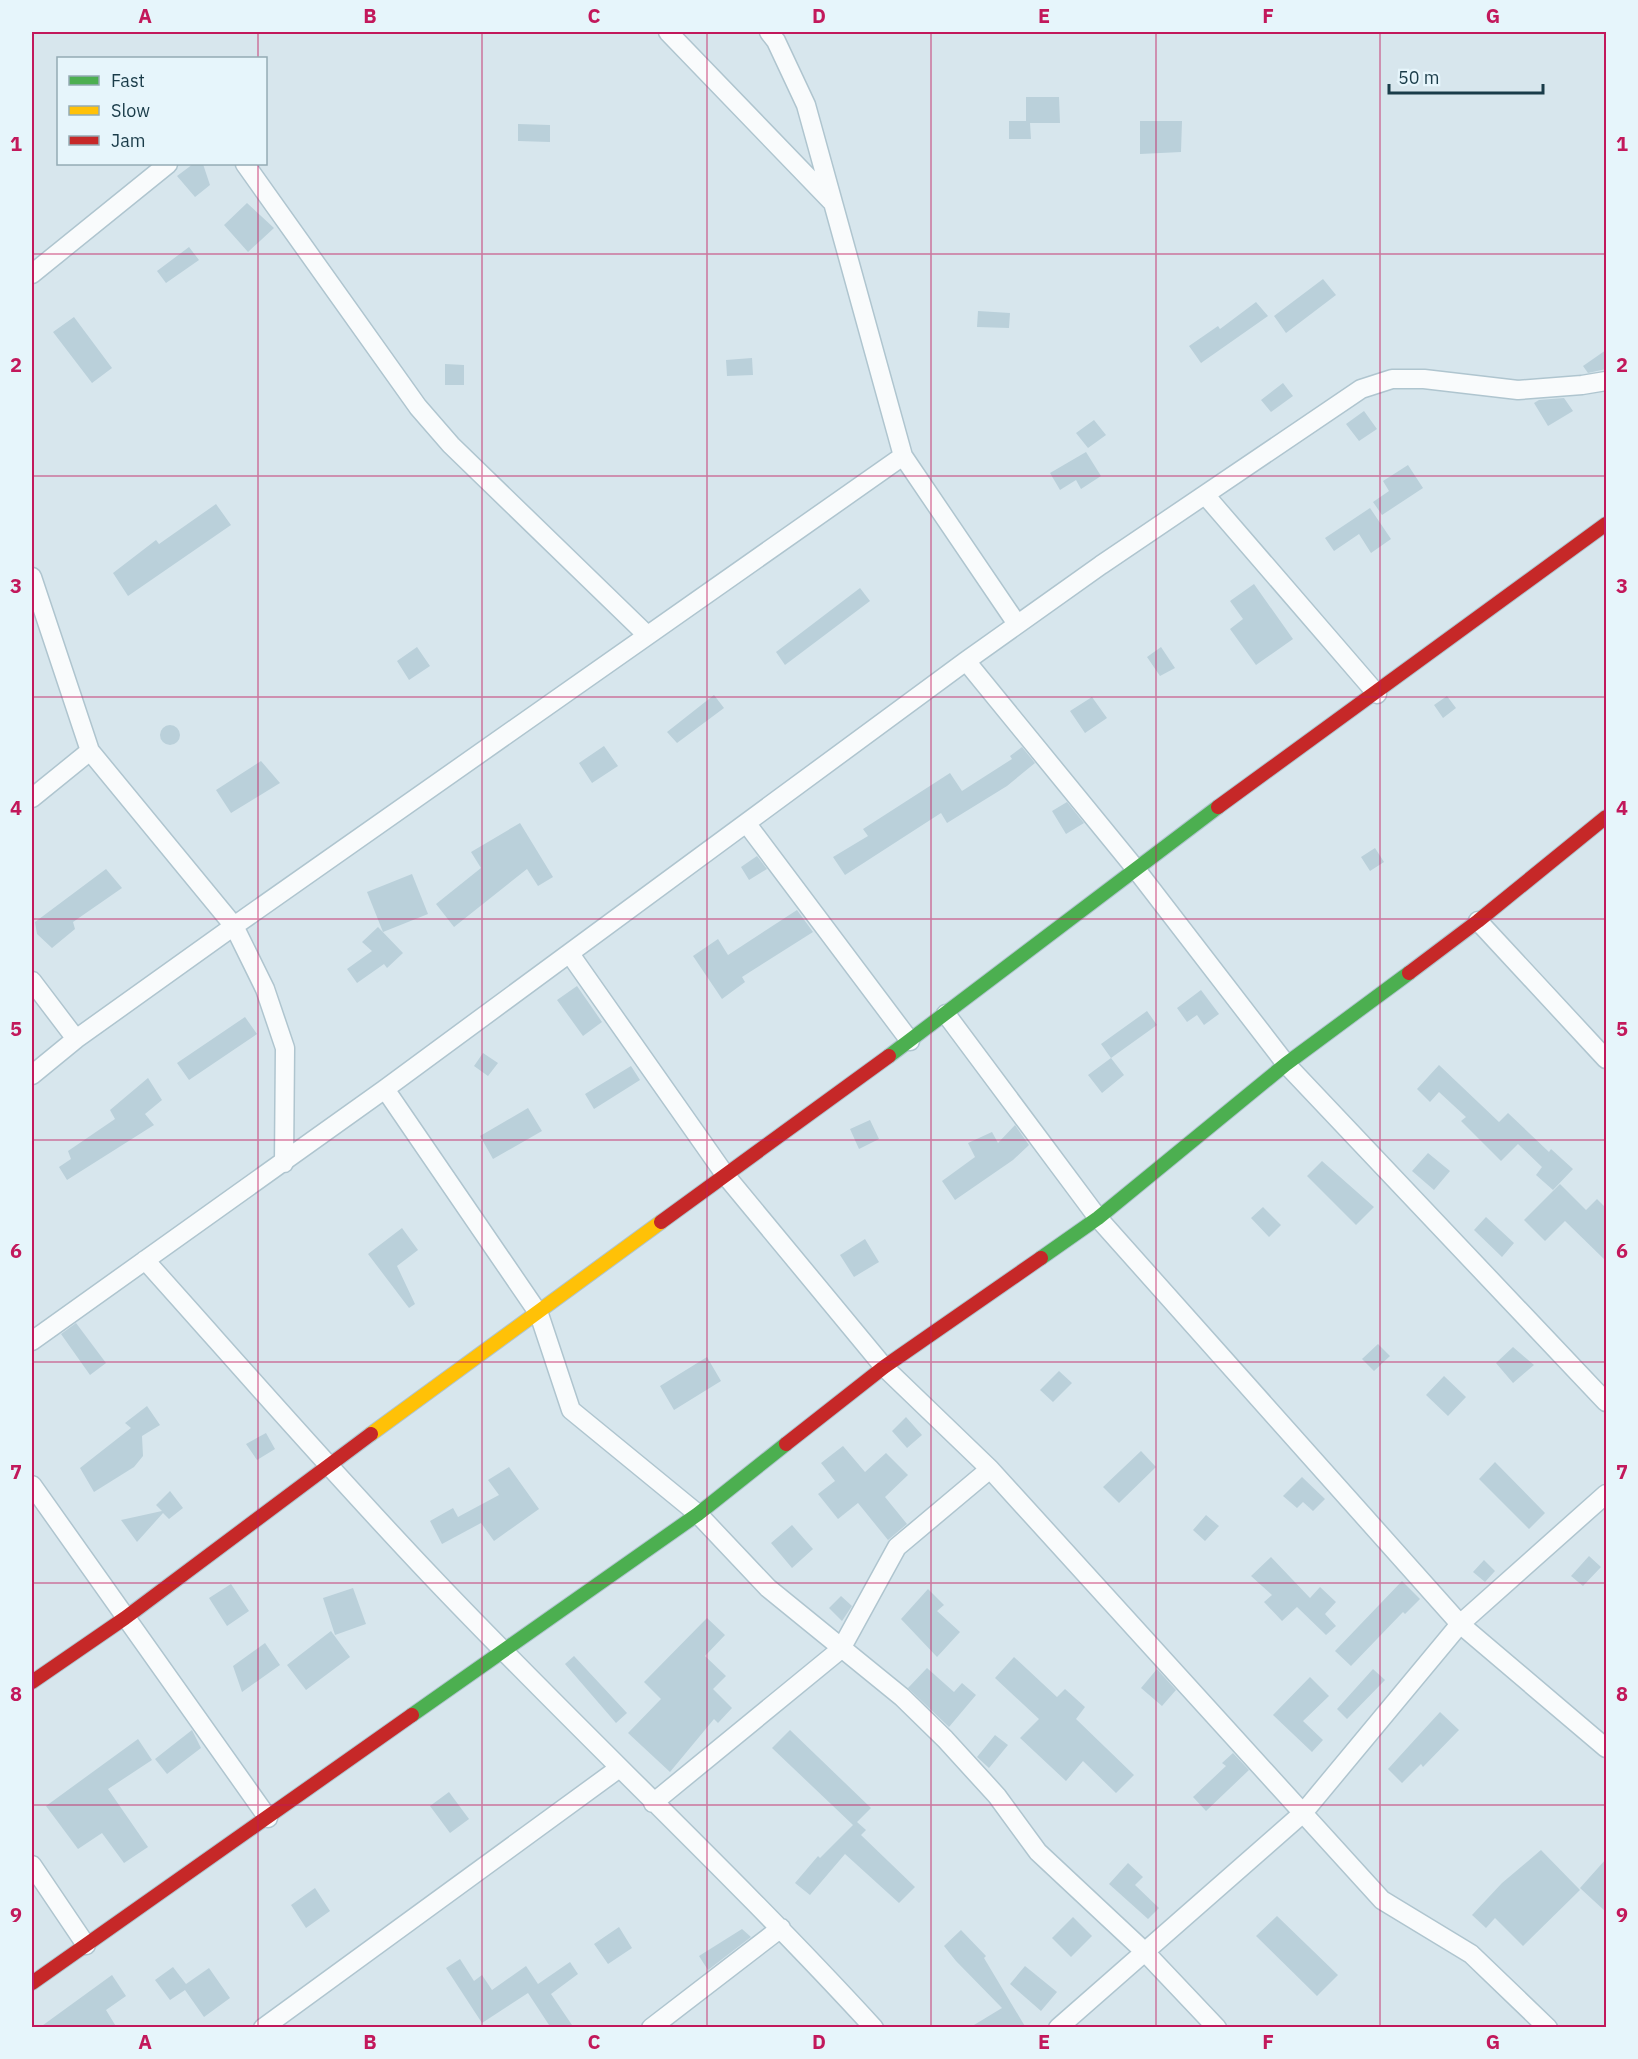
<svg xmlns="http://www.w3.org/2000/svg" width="1638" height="2059" font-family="'IBM Plex Sans',sans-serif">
<rect width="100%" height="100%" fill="#d7e6ed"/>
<path fill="#bad0da" d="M1026,97h33l1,26h-30l1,16h-22v-18h17z
M1140,121h42l-1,31 -41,2z
M518,124l32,1v17l-32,-1z
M193,164h10l7,21 -15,12 -18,-21z
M247,203l27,25 -26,24 -24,-27z
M189,247l10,13 -33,23 -9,-12z
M1323,279l13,16 -50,38 -12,-17z
M1256,302l12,14 -67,47 -12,-17 29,-20 2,3z
M978,311l32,2 -1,15 -32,-1z
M74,317l38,51 -20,15 -39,-51z
M1606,350v19l-18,4 -5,-7z
M752,358l1,17 -26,1 -1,-16z
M445,364l19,1v20h-19z
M1283,383l10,13 -22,16 -10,-12z
M1564,398l9,13 -25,15 -14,-23 5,-3z
M1364,411l13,18 -18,12 -13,-17z
M1094,420l12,15 -18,13 -12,-15z
M1086,452l15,24 -20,13 -5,-9 -16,10 -10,-17z
M1408,465l15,23 -41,27 -9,-13 16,-11 -6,-10z
M216,504l15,21 -103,71 -15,-23 43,-33 3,4z
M1370,508l21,31 -20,14 -12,-19 -25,17 -9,-13z
M1254,584l39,55 -37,26 -26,-36 13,-10 -13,-18z
M860,588l10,13 -85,64 -9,-13z
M417,647l13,19 -21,14 -12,-19z
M1161,647l14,21 -15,8 -13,-19z
M714,695l10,13 -47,35 -10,-11z
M1447,696l9,12 -13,10 -9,-13z
M1092,697l15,21 -22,15 -15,-22z
M160 735a10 10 0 1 1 20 0a10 10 0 1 1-20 0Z
M604,746l14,20 -26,17 -13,-20z
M1022,747l13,16 -28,23 -60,37 -6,-10 -96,62 -12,-18 35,-21 -5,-7 87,-56 12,18 50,-32 -2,-3z
M261,761l19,22 -49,30 -15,-23z
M1067,802l17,21 -18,11 -14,-23z
M520,823l33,54 -15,9 -11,-17 -73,58 -18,-23 45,-36 -10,-16z
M1375,848l9,14 -14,9 -9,-14z
M757,856l10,13 -18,11 -8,-13z
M106,869l16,19 -49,34 2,7 -23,19 -15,-14 -2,-12z
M412,874l16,40 -45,18 -16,-40z
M797,910l16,22 -71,45 3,5 -23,17 -29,-43 25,-17 10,16z
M378,927l25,26 -16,15 -3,-4 -27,19 -10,-14 25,-18 -10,-9z
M577,986l25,36 -19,14 -26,-36z
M1201,990l18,24 -15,11 -7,-10 -10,7 -10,-14z
M1147,1011l10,14 -46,33 -10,-14z
M245,1017l12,17 -68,46 -12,-17z
M483,1053l15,10 -10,13 -14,-10z
M1111,1058l13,17 -22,18 -14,-18z
M1439,1065l60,57 9,-9 41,39 2,-3 22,20 -20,21 -17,-15 6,-8 -24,-23 -17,17 -40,-40 5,-4 -27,-25 -9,10 -13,-13z
M631,1066l9,14 -46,29 -9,-15z
M148,1078l14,22 -17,14 9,11 -87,55 -8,-13 12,-8 -3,-8 47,-32 -5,-9z
M528,1108l14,23 -49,28 -13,-23z
M870,1120l9,19 -20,10 -9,-20z
M1015,1125l14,20 -16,15 -58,40 -13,-19 33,-24 -7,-14 24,-11 6,11z
M1428,1153l22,18 -16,19 -22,-19z
M1322,1161l52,46 -18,18 -49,-49z
M1560,1184l26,26 11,-11 9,9v53l-41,-40 -20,20 -21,-21z
M1263,1207l18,18 -12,12 -18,-19z
M1486,1217l28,26 -12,14 -28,-27z
M402,1228l16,22 -21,16 18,38 -6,4 -41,-54z
M865,1239l14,23 -25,15 -14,-22z
M76,1323l30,40 -16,12 -29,-41z
M1378,1344l12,12 -16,15 -12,-12z
M1513,1347l21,18 -21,18 -17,-20z
M707,1357l14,24 -47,29 -14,-24z
M1059,1371l13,12 -19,19 -13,-12z
M1444,1376l22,21 -18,19 -22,-21z
M147,1406l13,19 -18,11 1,20 -9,11 -40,25 -14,-24 51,-40 -6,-5z
M906,1417l16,18 -15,13 -15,-17z
M266,1433l9,16 -18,11 -11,-16z
M843,1446l22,26 21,-19 22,22 -23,22 22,27 -19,16 -30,-37 -20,16 -20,-25 17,-13 -14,-18z
M1141,1451l15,16 -37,36 -16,-16z
M1495,1462l50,51 -16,16 -50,-50z
M509,1467l30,42 -45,32 -13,-18 -39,21 -12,-23 23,-13 5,9 41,-22 -11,-15z
M1302,1477l23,22 -12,12 -10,-9 -6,6 -14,-12z
M170,1491l13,17 -14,11 -6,-6 -26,29 -16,-22 41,-9 -6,-6z
M1206,1515l13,11 -14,15 -12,-11z
M792,1525l21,24 -21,19 -21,-25z
M1589,1556l12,11 -18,19 -12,-10z
M1271,1557l39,41 10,-11 16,15 -11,12 11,12 -10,9 -29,-28 -15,14 -18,-19 8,-7 -21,-19z
M1484,1560l11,11 -10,11 -12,-10z
M1402,1581l18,18 -15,15 -2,-2 -52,54 -16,-15z
M231,1584l18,27 -22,15 -18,-28z
M353,1588l13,36 -31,11 -12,-37z
M928,1589l16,16 -7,6 23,21 -23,25 -36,-38z
M841,1596l11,10 -10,15 -13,-13z
M707,1618l18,17 -20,21 21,20 -13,13 19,19 -14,15 -4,-4 -44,53 -42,-39 33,-34 -17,-17z
M331,1631l19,26 -44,33 -19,-25z
M265,1643l15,22 -38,27 -9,-26z
M574,1656l53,57 -11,10 -51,-59z
M1014,1657l43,40 8,-8 20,18 -9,12 58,56 -18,18 -33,-32 -17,20 -46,-43 19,-19 -44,-41z
M927,1668l27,24 8,-9 14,12 -27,32 -41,-39z
M1157,1669l19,21 -14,16 -21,-18z
M1373,1669l12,11 -38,39 -10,-10z
M1310,1677l19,19 -26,25 20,19 -11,12 -39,-37z
M1440,1712l19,18 -36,37 -2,-3 -19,19 -14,-14z
M192,1730l9,18 -34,26 -12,-15z
M790,1730l81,78 -14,14 9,8 -5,5 54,52 -16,16 -54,-49 -35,41 -15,-12 23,-27 2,2 33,-33 -81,-77z
M995,1735l13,10 -19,23 -12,-11z
M138,1739l14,21 -44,29 40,58 -24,16 -22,-30 -24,16 -32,-43z
M1233,1753l16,17 -43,41 -13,-14 33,-31 -4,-3z
M449,1792l20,27 -19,14 -20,-27z
M1541,1850l39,40 -57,56 -28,-28 -9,10 -14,-13 30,-32z
M1606,1859v53l-26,-24z
M1128,1863l15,14 -8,8 24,23 -11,11 -39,-35z
M315,1888l15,23 -24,17 -15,-23z
M1277,1916l61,59 -21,21 -61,-60z
M1073,1917l19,19 -21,21 -19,-19z
M619,1927l13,21 -24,16 -14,-20z
M742,1929l9,8 -43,33 -9,-14z
M961,1930l25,26 -2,2 42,70h-57l33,-20 -46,-47 -12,-15z
M460,1959l14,22 8,-6 10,15 34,-24 12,18 32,-22 8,12 -27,20 23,34h-23l-23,-35 -46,30 -36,-55z
M1025,1966l32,26 -16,19 -31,-27z
M173,1967l13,17 23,-16 21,30 -26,19 -19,-27 -15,10 -15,-20z
M112,1975l14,21 -20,14 11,18h-78z"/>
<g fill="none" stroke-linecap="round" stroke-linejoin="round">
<g stroke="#afc5cf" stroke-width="21">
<path id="street" d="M668,32l165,171
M769,32l7,9 30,64 97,351
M245,164l173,243 33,38 196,190
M32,274l136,-110
M1206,496l171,198
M32,577l58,174 144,175 31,63 20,59 -1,115
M966,661l169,207 151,196 320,338
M32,798l58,-47
M747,824l163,217
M1478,921l128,138
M570,954l156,222 158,191 106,102 392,431 89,54 77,74
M32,981l44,58
M946,1014l152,204 362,406 146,124
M32,1075l44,-36 158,-113 669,-470 114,168
M385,1089l154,225 32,96 127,104 70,74 134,109 43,42 52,57 41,56 107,100 72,76
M145,1260c95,106 188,213 286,316 145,153 300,296 443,452
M32,1341l353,-252 581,-428 135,-96 260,-176 31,-10h32l94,11 64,-5 24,-4
M32,1485l236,333
M653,1803l188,-154 56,-102 93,-78
M32,1865l54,80
M263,2028l355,-259
M651,2028l130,-100
M1058,2028l245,-215 157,-189 146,-130"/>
</g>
<g stroke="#afc5cf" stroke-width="16">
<path id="fast" d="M889,1056l329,-249
M1041,1258l57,-40 188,-154 123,-91
M412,1715l286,-201 88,-70"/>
</g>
<g stroke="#afc5cf" stroke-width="16">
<path id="slow" d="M371,1434l290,-212"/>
</g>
<g stroke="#afc5cf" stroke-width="16">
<path id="jam" d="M1218,807l388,-283
M1409,973l69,-52 128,-104
M661,1222l228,-166
M786,1444l98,-77 157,-109
M32,1682l93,-64 246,-184
M32,1983l380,-268"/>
</g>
<use href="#street" stroke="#f9fbfc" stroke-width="18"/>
<use href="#fast" stroke="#4caf50" stroke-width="14"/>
<use href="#slow" stroke="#ffc107" stroke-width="14"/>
<use href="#jam" stroke="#c62828" stroke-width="14"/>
</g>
<path fill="none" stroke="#c2185b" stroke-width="1.5" stroke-opacity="0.55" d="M258,32v26M482,32v1996M707,32v1996M931,32v1996M1156,32v1996M1380,32v1996M258,164v1864M32,254h1574M32,476h1574M32,697h1574M32,919h1574M32,1140h1574M32,1362h1574M32,1583h1574M32,1805h1574"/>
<rect width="1638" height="2059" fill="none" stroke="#e6f5fb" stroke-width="66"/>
<rect x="57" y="57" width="210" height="108" fill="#e6f5fb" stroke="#94abb4" stroke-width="1.5"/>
<rect x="69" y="76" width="30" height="9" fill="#4caf50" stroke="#94abb4" stroke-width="1.5"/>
<text x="111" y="87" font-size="18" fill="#1a3c49">Fast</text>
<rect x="69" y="106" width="30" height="9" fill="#ffc107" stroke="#94abb4" stroke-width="1.5"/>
<text x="111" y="117" font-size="18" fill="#1a3c49">Slow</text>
<rect x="69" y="136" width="30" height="9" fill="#c62828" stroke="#94abb4" stroke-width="1.5"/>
<text x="111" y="147" font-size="18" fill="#1a3c49">Jam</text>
<path d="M1389 84v9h154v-9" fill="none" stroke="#1a3c49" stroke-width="3"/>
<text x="1398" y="84" font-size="18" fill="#1a3c49" stroke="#e6f5fb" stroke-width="4.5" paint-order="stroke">50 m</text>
<rect x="33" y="33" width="1572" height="1993" fill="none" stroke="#c2185b" stroke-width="2"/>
<g font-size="20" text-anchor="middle" font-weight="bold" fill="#c2185b">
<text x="145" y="23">A</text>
<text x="370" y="23">B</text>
<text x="594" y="23">C</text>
<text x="819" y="23">D</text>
<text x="1044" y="23">E</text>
<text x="1268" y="23">F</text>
<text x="1493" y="23">G</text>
<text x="16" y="151">1</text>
<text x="1622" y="151">1</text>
<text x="16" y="372">2</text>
<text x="1622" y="372">2</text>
<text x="16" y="593">3</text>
<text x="1622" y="593">3</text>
<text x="16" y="815">4</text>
<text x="1622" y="815">4</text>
<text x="16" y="1036">5</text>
<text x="1622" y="1036">5</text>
<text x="16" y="1258">6</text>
<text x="1622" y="1258">6</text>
<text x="16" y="1479">7</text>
<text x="1622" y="1479">7</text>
<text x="16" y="1701">8</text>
<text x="1622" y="1701">8</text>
<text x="16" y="1922">9</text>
<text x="1622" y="1922">9</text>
<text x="145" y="2049">A</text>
<text x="370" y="2049">B</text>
<text x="594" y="2049">C</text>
<text x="819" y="2049">D</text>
<text x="1044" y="2049">E</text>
<text x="1268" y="2049">F</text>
<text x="1493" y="2049">G</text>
</g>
</svg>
